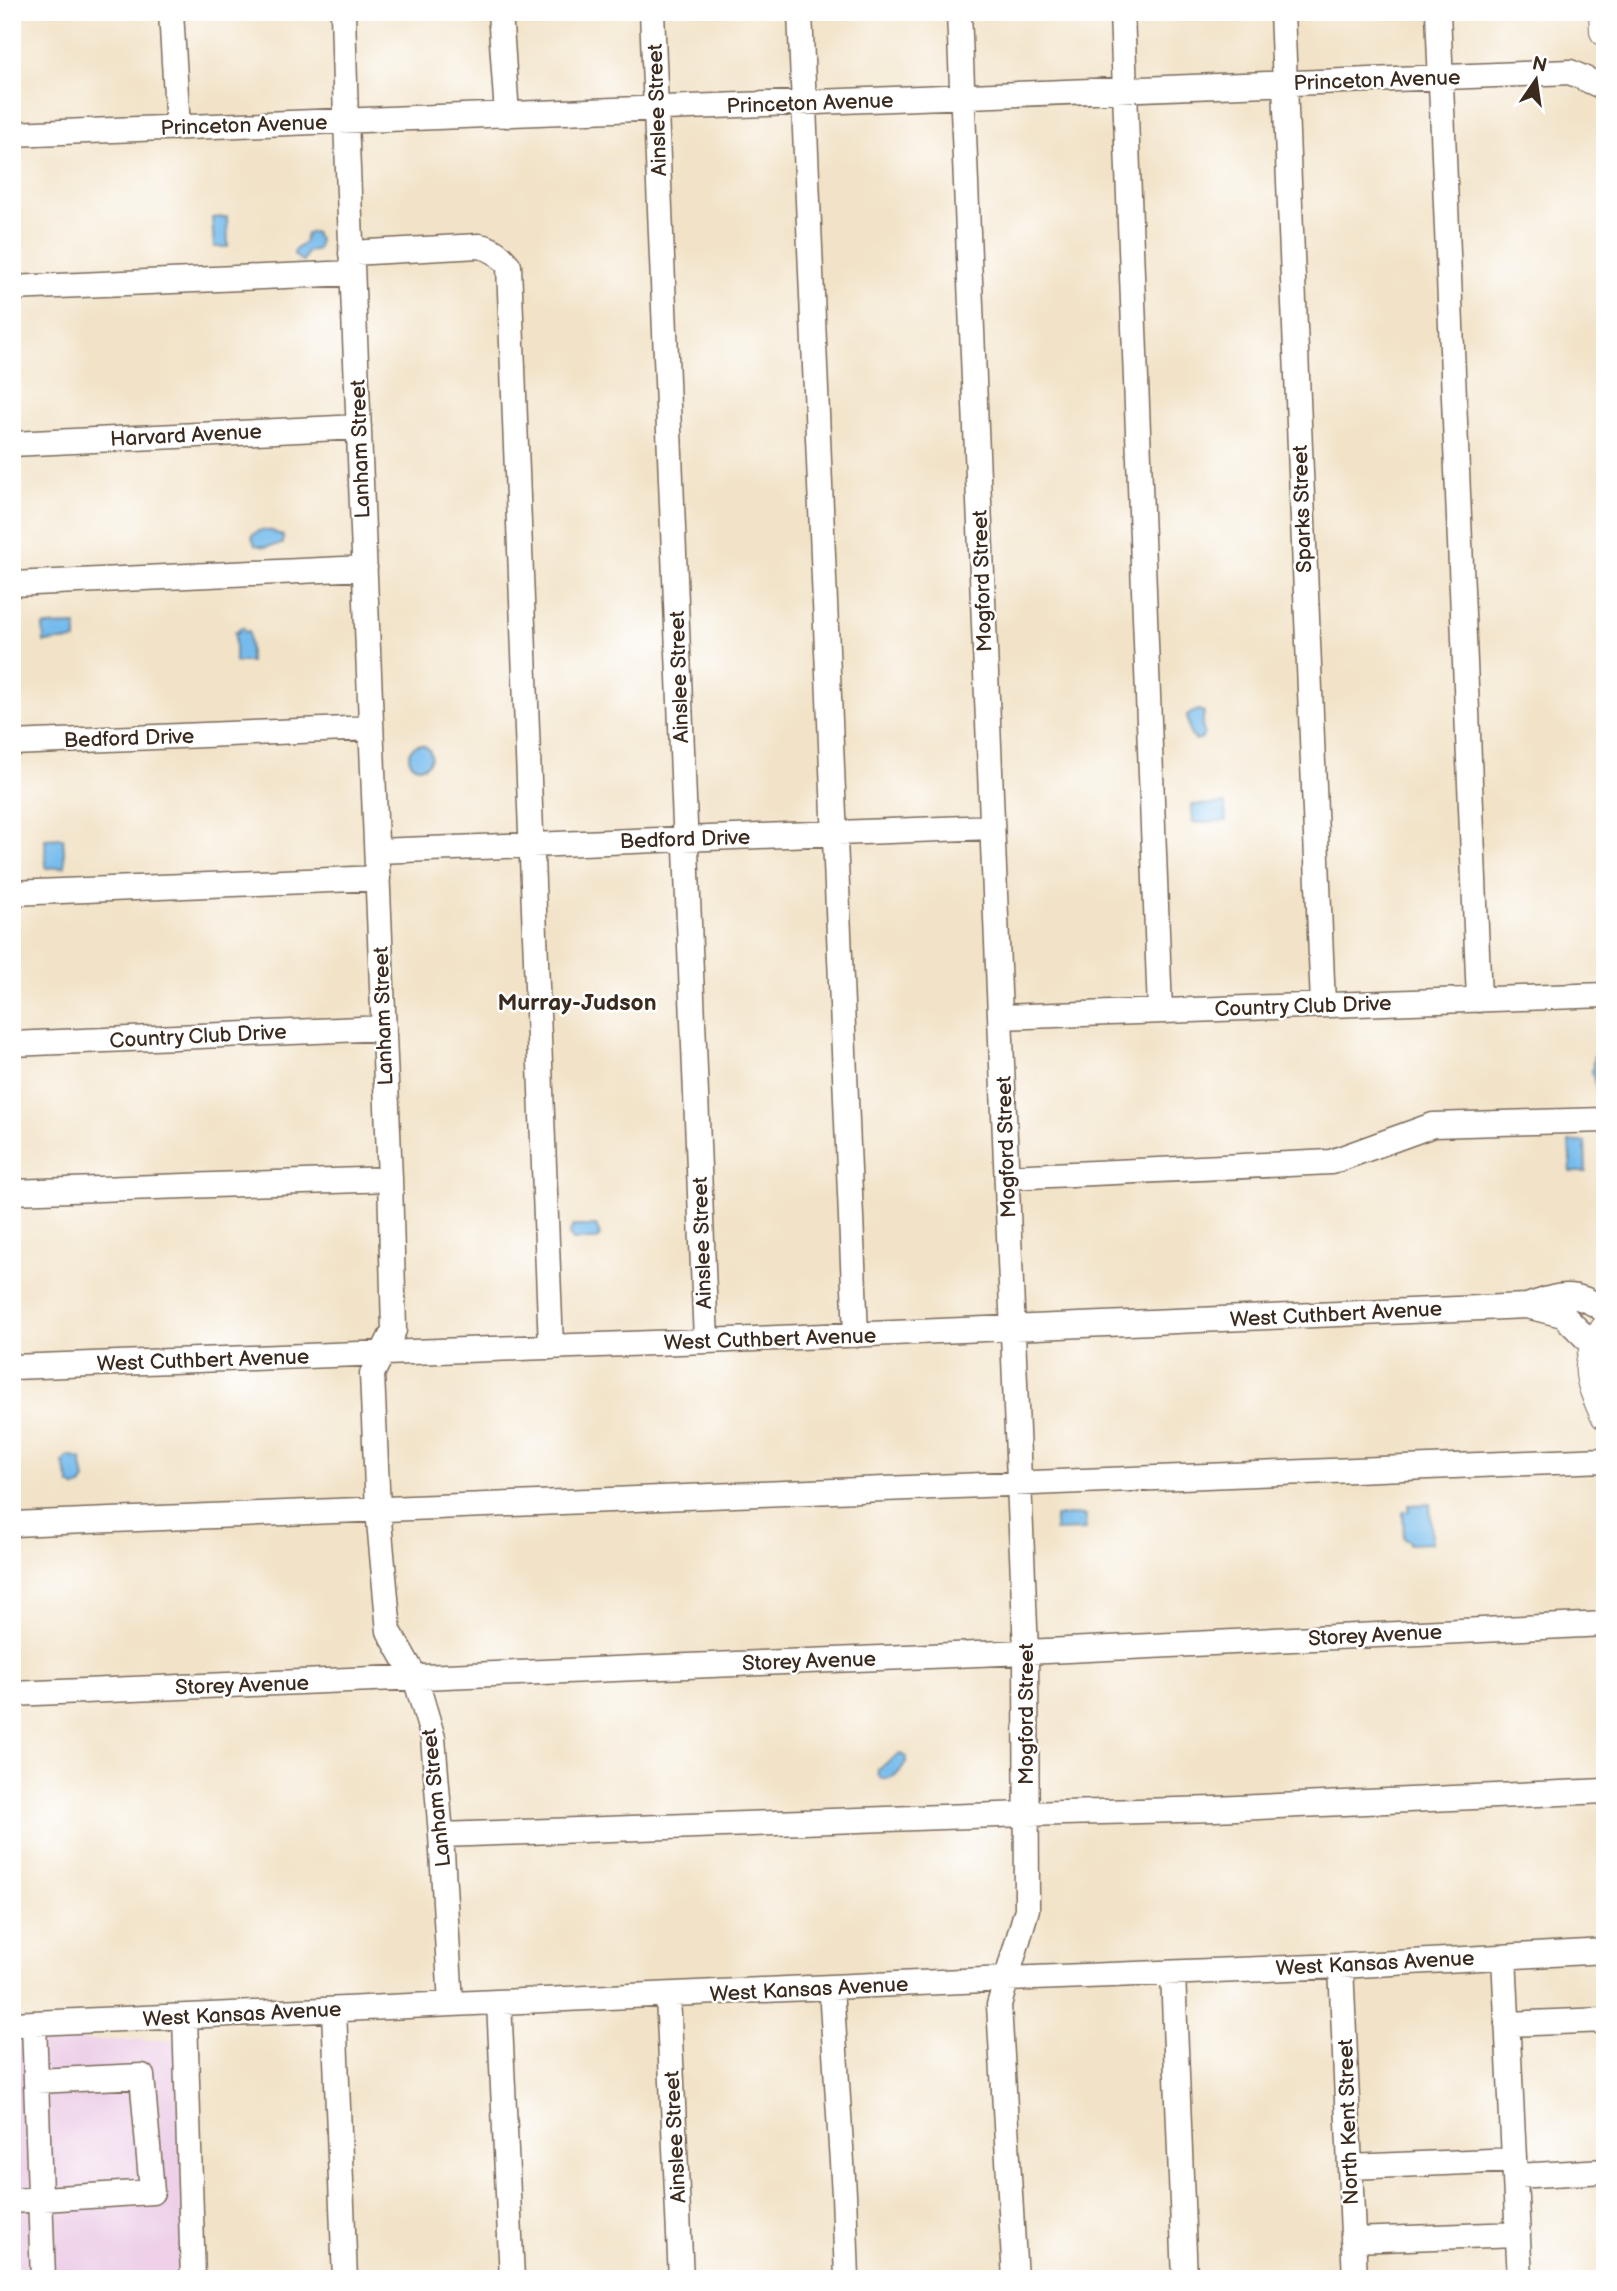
<svg xmlns="http://www.w3.org/2000/svg" width="1617" height="2291" font-family="'Balsamiq Sans',sans-serif">
<rect width="100%" height="100%" fill="#fff"/>
<filter id="ink" filterUnits="userSpaceOnUse"><feTurbulence type="fractalNoise" baseFrequency=".0143" numOctaves="2"/><feDisplacementMap in="SourceGraphic" scale="14" xChannelSelector="R" yChannelSelector="G"/><feConvolveMatrix kernelMatrix="1 2 1 2 8 2 1 2 1" color-interpolation-filters="sRGB"/></filter>
<filter id="wash" filterUnits="userSpaceOnUse"><feTurbulence type="fractalNoise" baseFrequency=".00686" numOctaves="4" result="noise"/><feDisplacementMap in="SourceGraphic" scale="28" xChannelSelector="R" yChannelSelector="G"/><feGaussianBlur stdDeviation="1.57" result="paint"/><feColorMatrix in="noise" values="0 0 0 0 0 0 0 0 0 0 0 0 0 0 0 0 0 1.4 0 .05"/><feComposite in="paint" operator="in"/></filter>
<g filter="url(#wash)">
<rect width="100%" height="100%" fill="#f2e3c8"/>
<path fill="#eed0e8" d="M12,2040h177l12,239h-189z"/>
<path fill="#75bbec" stroke="#587285" stroke-width="2" d="M227,217l1,30h-14l-2,-29z
M314,232l5,8 -1,9 -11,3 -4,10 -9,-7 1,-5 9,-7 3,-10z
M261,530l11,1 11,5v8l-18,3 -10,-2 -3,-8 1,-3z
M76,625v15l-32,2 -1,-16z
M239,628h5l1,4 4,-1 1,31h-15v-30h4z
M1198,710l6,2 -2,14 2,7 -2,5 -6,2 -6,-6 -3,-19z
M409 756a11 11 0 1 1 22 0a11 11 0 1 1-22 0Z
M1225,804l1,17 -33,2 -1,-18z
M63,838l2,29 -19,1 -1,-29z
M1594,1056h10l1,35h-8l-5,-19z
M1569,1142h16l1,30h-15z
M573,1226h23l4,9 -3,5h-24l-4,-5z
M68,1456l13,3 4,21 -4,6 -5,2 -6,-4 -7,-21z
M1430,1504l2,39 -23,1v-3l-5,-2 -1,-27 6,-1v-6z
M1069,1515l17,1 -1,14 -30,1v-14z
M900,1754l7,3c-2,13 -13,22 -26,22l-3,-5v-5z"/>
</g>
<g filter="url(#ink)">
<g fill="none" stroke-linecap="round" stroke-linejoin="round">
<g stroke="#7b6b5a" stroke-width="27">
<path id="minor" d="M171,12l7,116
M343,12l3,109 44,1058 4,151 -22,44 6,136 11,121 26,46 18,61 8,97 10,169
M500,12l7,103
M652,12l54,1329
M800,12l56,1323
M959,12l67,1640 1,257 -28,96 16,274
M1122,12l38,999
M1282,12l41,993
M1438,12l41,988
M12,134l1558,-62 35,16
M351,253l128,-7c14,2 22,10 30,20l42,1081
M12,288l340,-15
M12,444l347,-17
M12,584l353,-16
M12,743l359,-15
M377,851l615,-24
M12,893l366,-15
M1001,1017l604,-22
M12,1044l372,-16
M1007,1177l324,-15 102,-37 172,-5
M12,1192l378,-13
M1527,1306l36,9 31,31
M12,1367l694,-26 821,-35c32,-11 48,-17 78,5
M12,1524l1593,-64
M12,1694l1014,-42 579,-28
M441,1835l585,-21 189,-5 390,-18
M1504,1957l16,322
M1341,1966l14,313
M1173,1973l12,306
M831,1988l13,206 3,85
M668,1995l13,284
M499,2002l13,277
M334,2010l11,269
M185,2017l8,262
M34,2023l9,256
M12,2024l994,-45 335,-13 264,-15
M1507,2024l98,-4
M1350,2167l164,-7
M1515,2176l90,-5
M12,2201l140,-9 -10,-116 -106,5
M1353,2240l165,-6"/>
</g>
<g stroke="#7b6b5a" stroke-width="32">
<path id="major" d="M1604,12l1,19
M1605,1330c-22,35 -16,48 0,84"/>
</g>
<use href="#minor" stroke="#fff" stroke-width="24"/>
<use href="#major" stroke="#fff" stroke-width="30"/>
</g>
</g>
<g text-anchor="middle" stroke-width="5" stroke-linejoin="round" paint-order="stroke">
<g font-size="21" fill="#3b2a1e" stroke="#fff">
<text transform="translate(1377 80) rotate(-2)" y="7">Princeton Avenue</text>
<text transform="translate(810 103) rotate(-2)" y="7">Princeton Avenue</text>
<text transform="translate(657 110) rotate(-92)" y="7">Ainslee Street</text>
<text transform="translate(244 125) rotate(-2)" y="7">Princeton Avenue</text>
<text transform="translate(186 435) rotate(-3)" y="7">Harvard Avenue</text>
<text transform="translate(360 449) rotate(-92)" y="7">Lanham Street</text>
<text transform="translate(1302 509) rotate(-92)" y="7">Sparks Street</text>
<text transform="translate(982 581) rotate(-92)" y="7">Mogford Street</text>
<text transform="translate(679 677) rotate(-92)" y="7">Ainslee Street</text>
<text transform="translate(129 738) rotate(-2)" y="7">Bedford Drive</text>
<text transform="translate(685 839) rotate(-2)" y="7">Bedford Drive</text>
<text transform="translate(1303 1006) rotate(-2)" y="7">Country Club Drive</text>
<text transform="translate(383 1016) rotate(-92)" y="7">Lanham Street</text>
<text transform="translate(198 1036) rotate(-3)" y="7">Country Club Drive</text>
<text transform="translate(1006 1147) rotate(-92)" y="7">Mogford Street</text>
<text transform="translate(702 1243) rotate(-92)" y="7">Ainslee Street</text>
<text transform="translate(1336 1314) rotate(-3)" y="7">West Cuthbert Avenue</text>
<text transform="translate(770 1339) rotate(-2)" y="7">West Cuthbert Avenue</text>
<text transform="translate(203 1360) rotate(-2)" y="7">West Cuthbert Avenue</text>
<text transform="translate(1375 1635) rotate(-3)" y="7">Storey Avenue</text>
<text transform="translate(809 1661) rotate(-2)" y="7">Storey Avenue</text>
<text transform="translate(242 1685) rotate(-2)" y="7">Storey Avenue</text>
<text transform="translate(1026 1714) rotate(-90)" y="7">Mogford Street</text>
<text transform="translate(436 1798) rotate(-96)" y="7">Lanham Street</text>
<text transform="translate(1375 1963) rotate(-3)" y="7">West Kansas Avenue</text>
<text transform="translate(809 1989) rotate(-3)" y="7">West Kansas Avenue</text>
<text transform="translate(242 2014) rotate(-3)" y="7">West Kansas Avenue</text>
<text transform="translate(1348 2122) rotate(-92)" y="7">North Kent Street</text>
<text transform="translate(675 2137) rotate(-93)" y="7">Ainslee Street</text>
</g>
<g font-size="23" font-weight="bold" fill="#3b2a1e" stroke="#fff">
<text x="577" y="1010">Murray-Judson</text>
</g>
</g>
<rect width="1617" height="2291" fill="none" stroke="#fff" stroke-width="42"/>
<g transform="translate(1536 80) rotate(13)" stroke="#ffffff" stroke-width="5" paint-order="stroke">
<path d="M0-5L12 26L0 18L-12 26Z" fill="#3b2a1e"/>
<text y="-10" font-size="19" font-weight="bold" text-anchor="middle" fill="#3b2a1e">N</text>
</g>
</svg>
